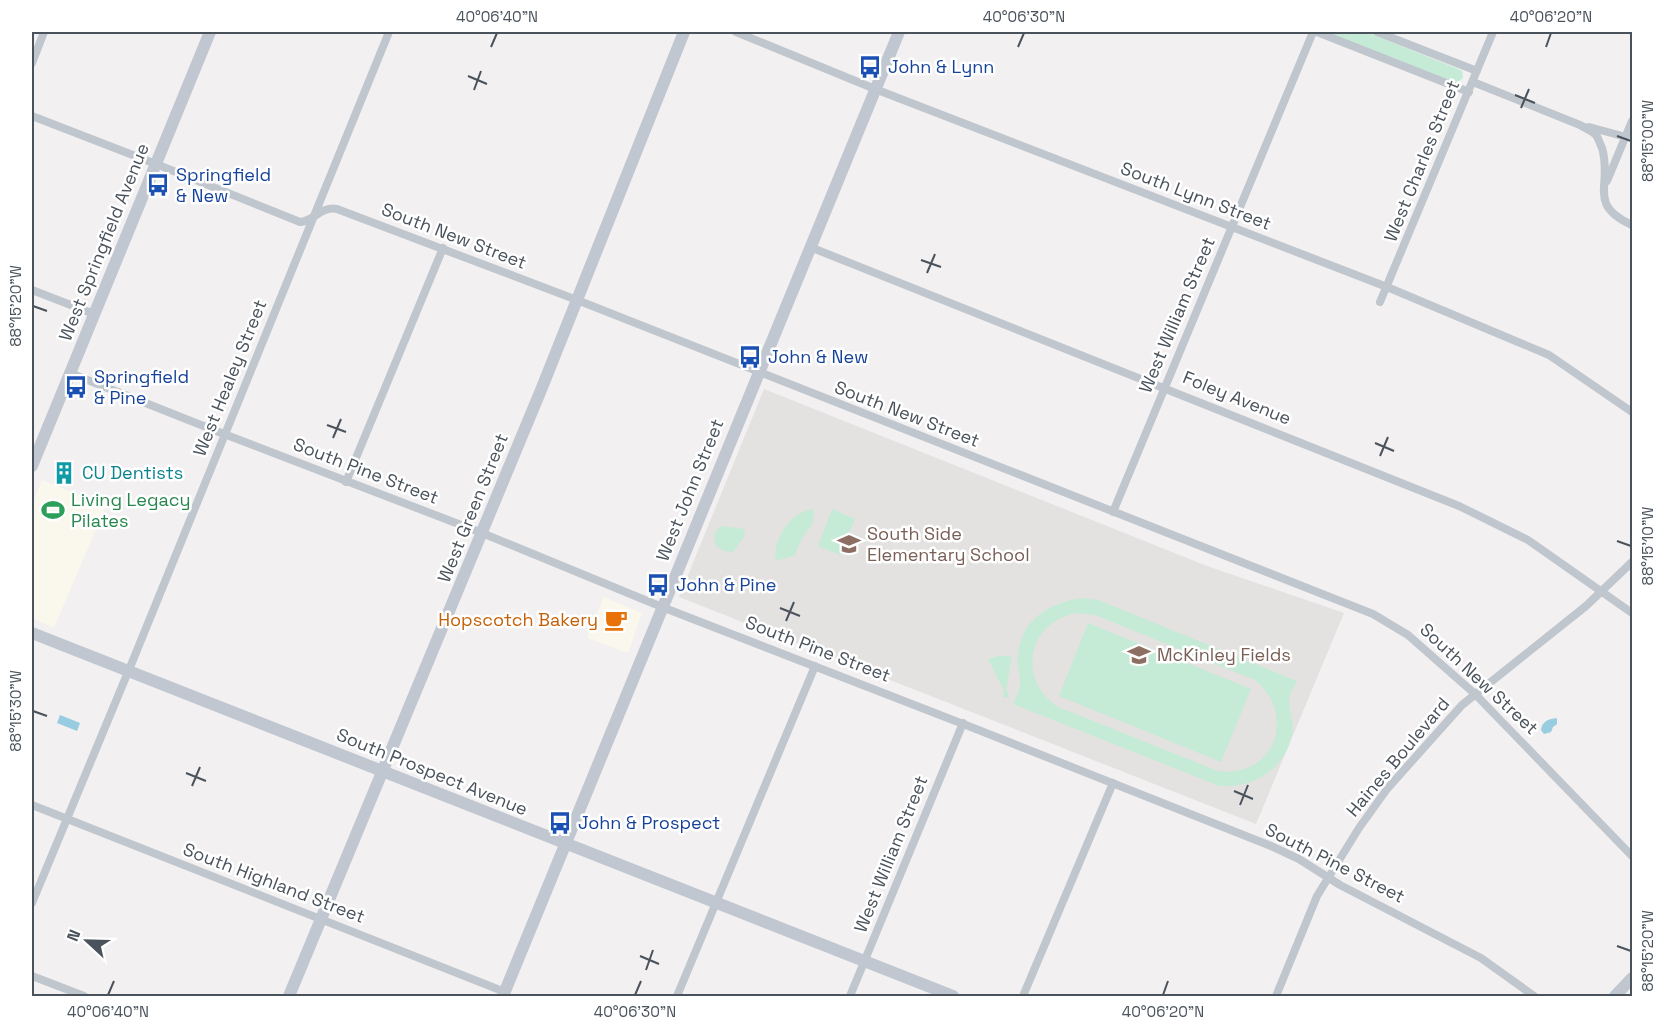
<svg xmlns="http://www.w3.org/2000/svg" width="1664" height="1028" font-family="'Space Grotesk',sans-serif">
<rect width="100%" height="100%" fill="#f2f0f0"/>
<path fill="#faf7ec" d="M42,480l64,26 -52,122 -22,-10v-113z
M604,597l38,16 -14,40 -41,-15z"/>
<path fill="#e3e2e1" d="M764,389l443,177 137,47 -88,211 -577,-227z"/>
<path fill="#c5ead6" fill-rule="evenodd" d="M1327,32h39l90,36 6,3 1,7 -7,5z
M813,509c4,14 -6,20 -12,32 -3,4 -4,10 -6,14l-19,6c-3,-23 14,-49 37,-52z
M832,509l23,10 -15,36 -22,-9z
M720,526l25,3 -1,8 -11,15 -9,-1 -8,-5 -2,-11z
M1084,598l14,2 199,81c-3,6 -9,15 -8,21 1,11 5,21 3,32 -7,36 -39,54 -73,52l-206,-82c2,-5 6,-12 7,-18 2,-8 -4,-21 -2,-32 4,-36 33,-52 66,-56zM1076,613l19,2 160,65c43,36 19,98 -37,91l-162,-65c-39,-29 -28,-83 20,-93z
M1088,623l163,66 -30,73 -162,-66z
M998,656h14l-6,35h2l1,6 -6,1 1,-7 -16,-32z"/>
<path fill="#97cce1" d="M60,715l20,8 -3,8 -20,-8z
M1557,718v6l-4,3 -2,5 -7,2 -3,-4c1,-9 8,-11 16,-12z"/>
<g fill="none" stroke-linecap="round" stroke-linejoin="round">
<path stroke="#c0c6cd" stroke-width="8" d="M736,32l139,57 512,198 162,68 83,57
M1317,32l152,60
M1377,32l100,39
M32,63l12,-31
M1473,82l107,43c5,3 12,6 16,10 3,4 4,9 6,13 11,37 -16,56 30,77
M32,116l124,48 144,58c14,-1 21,-16 37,-13l240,91 796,314 35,21 67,59 157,162
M1589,127l37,10
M1607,181l25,-60
M810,247l649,259 69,34 104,73
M32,290l62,24
M1380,302l113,-270
M70,373l141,56 271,104 180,74 314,122 295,117 28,13 41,26 141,73 53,38
M346,482l97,-234
M1113,512l200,-480
M32,805l473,187
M32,903l101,-243 256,-628
M32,976l52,20
M677,996l138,-330
M850,996l113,-273
M1023,996l90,-213
M1276,996l41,-100 42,-68 28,-39 75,-84 124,-99 46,-44"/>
<path stroke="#c0c7d1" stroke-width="12" d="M32,466l178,-434
M32,633l921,363
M289,996l252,-606 143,-358
M503,996l396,-964
M1615,996l17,-18"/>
</g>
<path fill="none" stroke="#4a525b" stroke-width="2" d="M491,47l6,-14M1018,47l6,-14M1546,47l5,-14M468,76l19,8M474,90l7,-19M1515,95l20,8M1521,108l8,-19M1617,136l14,5M921,260l20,7M927,273l8,-19M33,306l14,5M327,425l19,7M333,438l8,-19M1375,443l19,8M1380,456l8,-19M1617,541l14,5M780,608l20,8M786,621l8,-19M33,711l14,5M186,773l20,8M192,786l8,-19M1234,791l19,8M1240,805l8,-20M1617,946l14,5M640,956l19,8M646,970l7,-20M108,995l6,-14M635,995l6,-14M1163,995l5,-14"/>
<defs>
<g id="bus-bare" transform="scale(1.8)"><path d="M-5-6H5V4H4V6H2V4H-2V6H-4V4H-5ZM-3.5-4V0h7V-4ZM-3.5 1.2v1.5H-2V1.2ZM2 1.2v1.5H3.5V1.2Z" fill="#1a4fb4" stroke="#fff" stroke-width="2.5" paint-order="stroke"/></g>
<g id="building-bare" transform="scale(1.8)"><path d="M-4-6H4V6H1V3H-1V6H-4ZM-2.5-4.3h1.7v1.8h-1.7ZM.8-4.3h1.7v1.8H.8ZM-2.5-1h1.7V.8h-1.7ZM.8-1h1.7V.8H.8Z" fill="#0f9aa8" stroke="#fff" stroke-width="2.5" paint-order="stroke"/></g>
<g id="stadium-bare" transform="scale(1.8)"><path d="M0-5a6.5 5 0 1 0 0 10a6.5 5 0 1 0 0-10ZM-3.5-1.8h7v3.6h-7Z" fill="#2e9e5b" stroke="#fff" stroke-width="2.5" paint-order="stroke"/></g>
<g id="school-bare" transform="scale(1.8)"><path d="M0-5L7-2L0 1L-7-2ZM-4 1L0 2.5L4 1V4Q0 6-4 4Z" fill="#8d6e63" stroke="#fff" stroke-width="2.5" paint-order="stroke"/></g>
<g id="cafe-bare" transform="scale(1.8)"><path d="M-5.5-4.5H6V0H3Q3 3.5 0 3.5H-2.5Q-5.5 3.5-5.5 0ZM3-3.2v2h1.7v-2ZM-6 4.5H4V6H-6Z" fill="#e8710a" stroke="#fff" stroke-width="2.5" paint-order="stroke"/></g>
</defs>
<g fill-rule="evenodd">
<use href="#bus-bare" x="870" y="67"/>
<use href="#bus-bare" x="158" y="185"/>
<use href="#bus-bare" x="750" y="357"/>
<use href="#bus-bare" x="76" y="387"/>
<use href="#building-bare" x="64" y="473"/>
<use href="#stadium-bare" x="53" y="510"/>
<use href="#school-bare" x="849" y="544"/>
<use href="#bus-bare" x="658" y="585"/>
<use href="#cafe-bare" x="616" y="620"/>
<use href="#school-bare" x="1139" y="655"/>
<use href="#bus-bare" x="560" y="823"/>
</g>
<g text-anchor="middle" stroke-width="5" stroke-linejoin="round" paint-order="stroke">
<g font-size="18" fill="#164399" stroke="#fff" text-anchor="start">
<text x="888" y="73">John &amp; Lynn</text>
<text x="176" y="181">Springfield<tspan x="176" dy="21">&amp; New</tspan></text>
<text x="768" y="363">John &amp; New</text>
<text x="94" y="383">Springfield<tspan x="94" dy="21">&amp; Pine</tspan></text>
<text x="676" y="591">John &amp; Pine</text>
<text x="578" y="829">John &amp; Prospect</text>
</g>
<g font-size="18" fill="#4a525b" stroke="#fff">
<text transform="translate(1422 161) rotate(-68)" y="6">West Charles Street</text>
<text transform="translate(1196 196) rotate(21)" y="6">South Lynn Street</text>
<text transform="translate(454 236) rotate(21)" y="6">South New Street</text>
<text transform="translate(104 242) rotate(-68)" y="6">West Springfield Avenue</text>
<text transform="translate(1177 315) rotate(-67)" y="6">West William Street</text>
<text transform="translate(230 378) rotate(-68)" y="6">West Healey Street</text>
<text transform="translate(1237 398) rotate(22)" y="6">Foley Avenue</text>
<text transform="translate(907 414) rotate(21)" y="6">South New Street</text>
<text transform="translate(366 471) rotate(21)" y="6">South Pine Street</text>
<text transform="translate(690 490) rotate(-68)" y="6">West John Street</text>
<text transform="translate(473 508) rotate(-68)" y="6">West Green Street</text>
<text transform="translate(818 649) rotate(21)" y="6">South Pine Street</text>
<text transform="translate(1479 679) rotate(43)" y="6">South New Street</text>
<text transform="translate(1398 757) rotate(-50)" y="6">Haines Boulevard</text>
<text transform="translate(432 772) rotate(22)" y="6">South Prospect Avenue</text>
<text transform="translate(891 854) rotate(-68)" y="6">West William Street</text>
<text transform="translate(1335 863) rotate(27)" y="6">South Pine Street</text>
<text transform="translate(274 883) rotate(21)" y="6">South Highland Street</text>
</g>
<g font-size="18" fill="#0d838f" stroke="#fff" text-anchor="start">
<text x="82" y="479">CU Dentists</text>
</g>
<g font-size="18" fill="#27864d" stroke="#fff" text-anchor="start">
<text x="71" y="506">Living Legacy<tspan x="71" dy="21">Pilates</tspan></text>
</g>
<g font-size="18" fill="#785e54" stroke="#fff" text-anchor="start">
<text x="867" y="540">South Side<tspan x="867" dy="21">Elementary School</tspan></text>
<text x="1157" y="661">McKinley Fields</text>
</g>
<g font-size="18" fill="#c56008" stroke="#fff" text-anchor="end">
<text x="598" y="626">Hopscotch Bakery</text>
</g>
</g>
<rect width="1664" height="1028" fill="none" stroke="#ffffff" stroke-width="66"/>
<g transform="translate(87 941) rotate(292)" stroke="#ffffff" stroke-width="4.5" paint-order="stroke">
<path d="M0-4.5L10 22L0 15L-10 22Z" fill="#4a525b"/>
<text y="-9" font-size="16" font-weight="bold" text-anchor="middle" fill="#4a525b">N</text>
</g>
<rect x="33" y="33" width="1598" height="962" fill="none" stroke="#4a525b" stroke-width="2"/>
<g font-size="15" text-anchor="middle" fill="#4a525b">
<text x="497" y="22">40°06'40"N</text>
<text x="1024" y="22">40°06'30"N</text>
<text x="1551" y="22">40°06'20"N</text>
<text transform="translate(1648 141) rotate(-90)" y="5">88°15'00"W</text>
<text transform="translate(16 306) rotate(-90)" y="5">88°15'20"W</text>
<text transform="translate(1648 546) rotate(-90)" y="5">88°15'10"W</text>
<text transform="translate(16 711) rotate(-90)" y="5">88°15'30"W</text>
<text transform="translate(1648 951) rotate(-90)" y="5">88°15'20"W</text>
<text x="108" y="1017">40°06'40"N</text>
<text x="635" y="1017">40°06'30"N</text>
<text x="1163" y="1017">40°06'20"N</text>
</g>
</svg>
